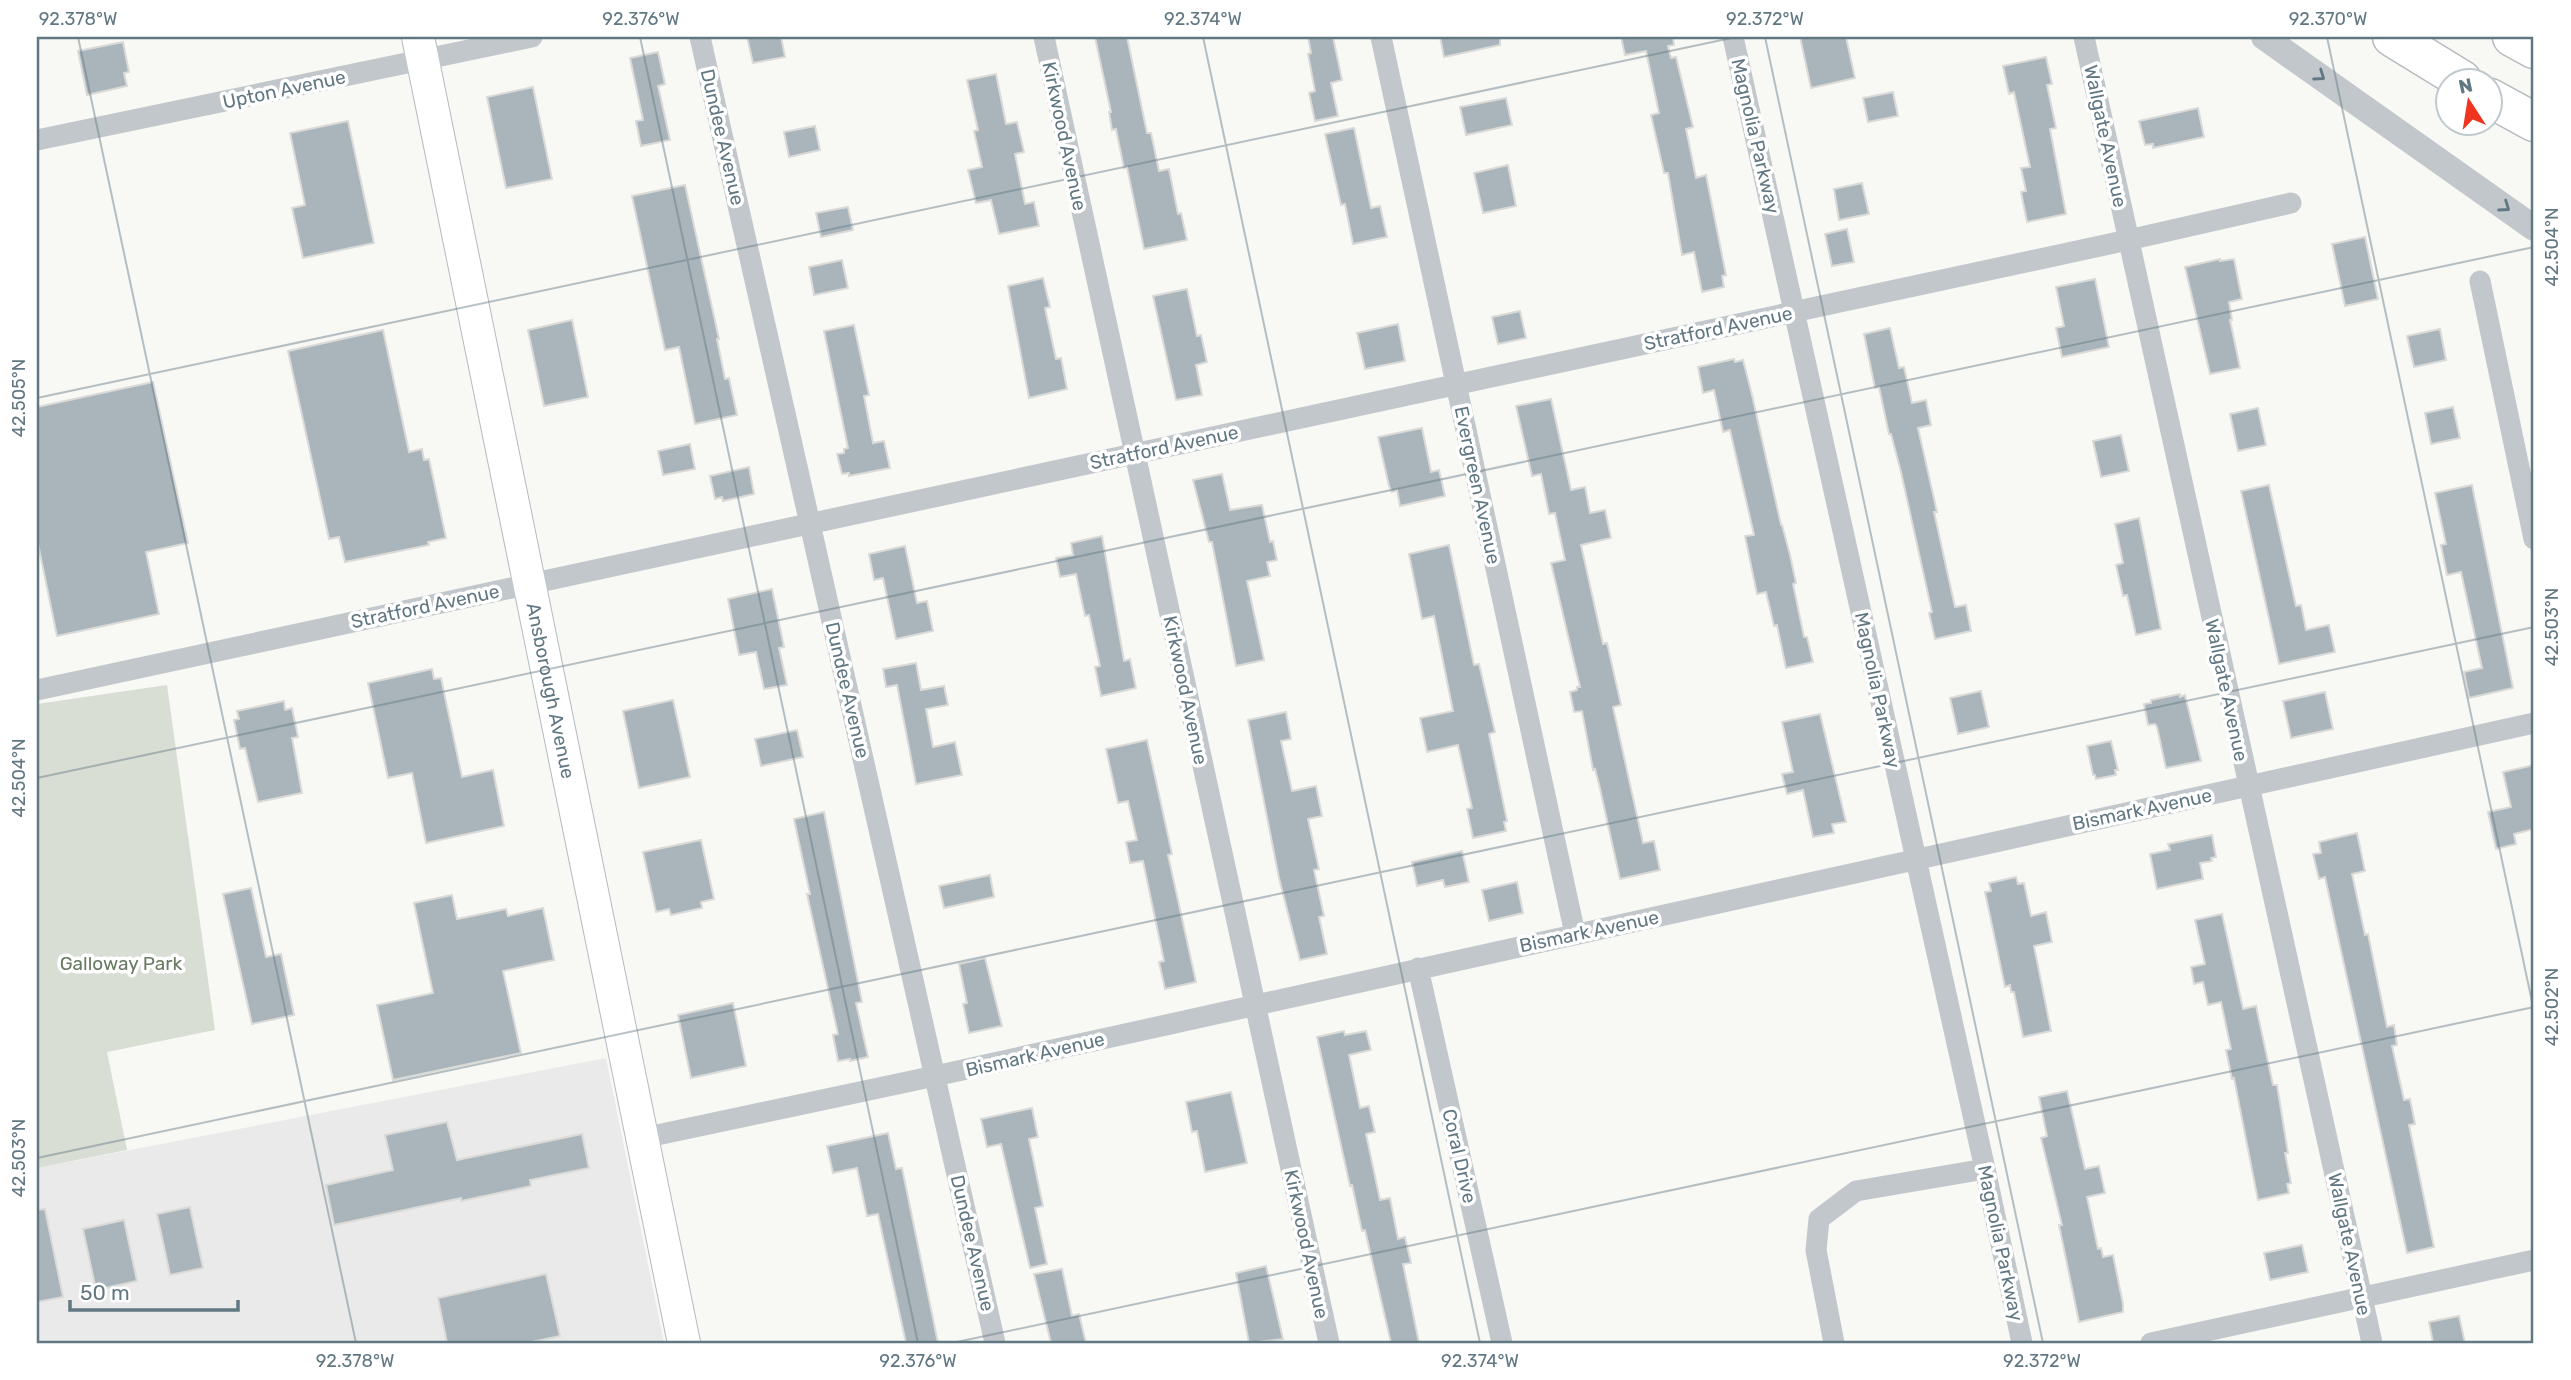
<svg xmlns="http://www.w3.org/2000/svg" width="2571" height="1380" font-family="Rubik,sans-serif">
<rect width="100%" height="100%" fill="#f8f8f5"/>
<path fill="#e9eae9" d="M606,1058l58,285h-627v-175z"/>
<path fill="#d9ded4" d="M167,685l48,345 -108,22 20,98 -90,18v-464z"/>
<path fill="#a9b5ba" stroke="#dadad8" stroke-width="2" d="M747,37h34l4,20 -32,6z
M1095,37h32l20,96h4l8,38 10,-2 9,45 3,-1 6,27 -43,9 -17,-82 -3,1 -8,-39 -4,1 -3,-18h2z
M1308,37h25l9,43 -11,3 7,33 -23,5 -6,-28 6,-2 -7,-37 3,-1z
M1440,37h60v8l-56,12z
M1621,37h52l1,8 -6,1 3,12 5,-1 17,70 -7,2 10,49 10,-3 20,100 -4,1 2,11 -22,5 -8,-40 -12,3 -14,-82h-4l-13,-58 8,-2 -13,-62 -21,4z
M1800,37h46l9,41 -44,10z
M123,42l6,30 -5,1 3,13 -40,9 -9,-44z
M658,52l7,32 -7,2 12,54 -29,6 -5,-25 7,-1 -13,-62z
M2046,57l6,27 -5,1 9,43 -6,1 16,85 -39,8 -6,-30 5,-1 -5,-23 9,-1 -16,-75 -5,2 -6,-28z
M996,74l10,50 11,-2 7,30 -9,2 10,50 9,-2 5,24 -40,8 -8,-34 -15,3 -8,-33 14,-3 -8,-36 4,-1 -11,-50z
M533,87l19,92 -46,9 -19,-91z
M1893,92l5,24 -30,6 -5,-24z
M1506,98l6,27 -46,10 -6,-28z
M2198,108l6,29 -51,11v-4l-8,1 -6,-24z
M348,121l26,122 -71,15 -11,-50 13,-3 -15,-72z
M815,126l5,24 -31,7 -5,-25z
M1354,128l17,80 9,-2 7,31 -34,7 -8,-40 -4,1 -16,-71z
M1508,165l8,41 -33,7 -9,-40z
M1862,183l7,31 -30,6 -5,-31z
M685,185l34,154h-2l8,40 4,-1 8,37 -42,9 -16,-77 -14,3 -33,-154z
M848,207l5,23 -32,7 -5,-24z
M1847,229l7,33 -22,4 -7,-32z
M2365,237l13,62 -33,7 -13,-62z
M2220,259v2l14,-2 8,40 -13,3 3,18h-2l10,48 -30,6 -25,-107z
M842,260l6,28 -34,7 -5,-28z
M1043,278l7,29 -5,1 11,51 5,-1 6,31 -38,9 -21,-112z
M2095,279l14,68 -47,10 -6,-29 8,-2 -8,-39z
M1187,289l10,47 4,-1 6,27 -11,3 6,30 -26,5 -23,-104z
M1520,311l6,27 -28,6 -6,-27z
M572,320l16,77 -44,9 -16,-76z
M1398,324l7,37 -40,8 -8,-36z
M854,325l15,70 -5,1 9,47 11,-2 6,27 -41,8v-3l-7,1 -5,-20 7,-1v-4l4,-1 -24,-117z
M1890,328l9,40 5,-1 8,36 14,-3 5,25 -13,3 19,84h-3l21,95 11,-2 5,26 -36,8 -6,-26 3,-1 -31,-140 -10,-38h-2l-10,-47 -4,1 -11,-54z
M2440,329l6,31 -32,7 -7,-31z
M383,330l26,122 13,-3 2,11 5,-1 17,79 -18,4 1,3 -84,17 -6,-25 -10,2 -41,-188z
M1734,359l1,3 8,-2 9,35 29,130h1l8,30 6,28 -3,1 11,53h3l6,25 -27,6 -9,-43 -3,1 -8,-34 -9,2 -12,-58 9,-1 -24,-105 -7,2 -9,-42 -11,3 -5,-26z
M153,382l35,161 -42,9 13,62 -102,22 -20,-97v-132z
M1551,399l20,91 14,-3 5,26 15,-3 6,28 -30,7 22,99 4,-1 14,62 -8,2 30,136 11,-2 6,29 -40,9 -21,-95 -4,-15 -2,1 -11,-59 -8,1 -4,-20 7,-2v-3h3l-29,-124 14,-3 -10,-47 -6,1 -8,-40 -9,2 -16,-70z
M2453,407l7,31 -29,6 -6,-31z
M2258,408l8,37 -28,6 -8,-37z
M1422,428l9,44 8,-2 6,26 -45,10 -3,-16 -5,2 -3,-6 -11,-49z
M2121,435l8,36 -28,6 -8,-36z
M690,444l5,25 -32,6 -5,-24z
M749,467l5,27 -31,7 -1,-4 -7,2 -5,-23z
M1222,474l8,36 32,-5 8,37 3,-1 4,19 -10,2 3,14 -23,5 17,79 -28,6 -24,-124h-3l-16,-62z
M2269,485l27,121 5,-1 5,25 23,-5 6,27 -56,12 -38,-173z
M2472,485l41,203 -44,10 -5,-26 18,-4 -21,-96 -14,3 -6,-30 5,-1 -11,-51z
M2139,518l22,111 -25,6 -9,-40 -4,1 -7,-31 7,-2 -8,-39z
M1102,536l22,125 6,-2 6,29 -35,8 -6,-29 5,-1 -11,-51 -4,1 -9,-42 -16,3 -4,-19 17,-3 -2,-12z
M1449,545l25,120 5,-1 16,68 -6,2 18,87 -3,1 2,9 -33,7 -6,-29 5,-1 -14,-63 -31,7 -7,-34 33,-7 -19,-95 -12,3 -13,-65z
M905,546l12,57 10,-2 6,30 -37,8 -13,-61 -9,2 -5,-26z
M772,589l12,58 -5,1 8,37 -23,4 -8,-37 -17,3 -11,-56z
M916,663l5,27 23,-4 4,19 -22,4 7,38 22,-5 7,33 -46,9 -19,-99 -11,2 -3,-18z
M432,669l2,10 7,-1 21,99 31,-7 11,56 -78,17 -14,-70 -24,5 -20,-95z
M1981,691l8,36 -31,7 -8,-36z
M2325,692l8,37 -42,9 -8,-37z
M2180,694v3l5,-2 16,66 -35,7 -9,-41 -2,-3 -7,1 -4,-21 7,-1v-3z
M673,700l17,77 -51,11 -16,-77z
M284,701l1,9 7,-2 6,29 -6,1 10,55 -44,9 -13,-54 -5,1 -6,-29 5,-1 -2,-8z
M1286,712l5,27 -10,2 11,50 24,-5 6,30 -14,3 11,50 -5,1 10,46 -5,1 8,37 -27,6 -21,-82 -31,-158z
M1820,714l26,108 -14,2 2,9 -21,4 -10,-47 -16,4 -5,-20 11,-2 -11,-50z
M797,730l6,27 -42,9 -6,-27z
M1147,740l25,114 -4,1 28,127 -31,7 -6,-27 5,-1 -21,-100 -13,2 -4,-21 11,-2 -9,-39 -10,2 -12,-54z
M2111,741l7,29h-3l1,5 -20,4 -1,-4h-2l-6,-29z
M2534,765v64l-20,5 2,10 -20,5 -8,-37 23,-5 -8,-35z
M824,812l38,190 -6,1 12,54 -18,4v-2l-12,2 -5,-26 5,-1 -31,-140h3l-16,-75z
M2357,833l8,38 -13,3 13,61 3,-1 19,93 7,-2 3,20 -5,1 12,54 6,-1 5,25 -6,1 25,122 -27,6 -82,-376 -6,2 -6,-25 8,-1 -2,-11z
M2212,835l4,22 -5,1 1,3 -12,2 3,16 -46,10 -7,-35 20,-4 -2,-6z
M701,840l13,59 -13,3 1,6 -31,7 -2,-6 -13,3 -13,-60z
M1462,851l7,31 -24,5 -2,-7 -26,6 -5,-24z
M990,875l4,22 -50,11 -5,-22z
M2016,877l2,7 6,-1 7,33 15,-4 6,30 -18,4 17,85 -28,6 -9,-45h-3l-1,-7 -5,2 -20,-95 6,-1 -2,-8z
M1517,882l6,31 -34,8 -7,-31z
M251,888l15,69 15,-3 13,61 -42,9 -29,-130z
M452,895l5,24 49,-10 2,7 35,-8 11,52 -51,11 18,82 -128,27 -16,-75 56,-12 -19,-90z
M2222,914l21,95 13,-3 17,79h4l11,68h-3l6,30 -4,1 2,9 -31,7 -24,-122 -2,1 -6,-29 5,-1 -10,-47 -13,3 -5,-23 -9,2 -3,-17 14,-3 -10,-44z
M985,958l17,68 -33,7 -6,-29 4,-1 -8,-39z
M733,1003l13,63 -55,12 -13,-63z
M1344,1031l1,4 21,-4 5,19 -22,5 11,53 9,-2 6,26 -9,2 14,66 10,-2 8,41 7,-2 6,26 -8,1 16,79h-28l-26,-113 -3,1 -10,-46 -2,1 -33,-149z
M2067,1091l18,78 14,-3 6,27 -18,4 11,52 3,-1 2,9 10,-2 10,49v8l-44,10 -20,-97h3l-21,-87 6,-2 -8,-39z
M1231,1092l16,71 -42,9 -8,-41 -5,1 -6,-30z
M1032,1108l6,29 -9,2 14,67 -8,2 12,56 -17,4 -29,-124 -14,3 -6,-28z
M447,1122l10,38 125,-26 7,34 -59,12 1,6 -70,15v-3l-127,27 -8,-40 67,-15 -8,-35z
M888,1133l8,36 6,-1 36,175h-32l-28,-129 -11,2 -10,-48 -24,5 -6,-27z
M190,1207l13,61 -33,7 -13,-61z
M45,1209l18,88 -26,5v-92z
M124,1220l13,61 -41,9 -13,-61z
M2302,1245l6,27 -38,8 -6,-27z
M1266,1266l17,73 -34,4 -13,-70z
M1062,1269l10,47 7,-2 7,29h-35l-17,-69z
M546,1274l14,62 -33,7h-80l-9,-45z
M2459,1316l6,27h-32l-4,-21z"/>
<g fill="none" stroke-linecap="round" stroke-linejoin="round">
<g stroke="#b3bbbf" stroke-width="34">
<g id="secondary">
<path id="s1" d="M418,37l266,1306"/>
</g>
</g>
<g stroke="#b6bbbe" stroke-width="41">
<path id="motorway" d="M2392,37l70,43
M2512,37l22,12
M2490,98l44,24"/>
</g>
<path stroke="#c1c7ca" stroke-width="21" d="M700,37l295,1306
M1044,37l285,1306
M1381,37l194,897
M1733,37l252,1132 37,174
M2084,37l288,1306
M37,140l495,-103
M2480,281l54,258
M37,690l2091,-450 163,-37
M1418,968l84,375
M643,1138l292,-62 1599,-353
M1834,1343l-18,-93 3,-31 37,-28 129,-22
M2151,1343l383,-83"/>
<path stroke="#c1c7ca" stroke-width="26" d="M2264,37l270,191"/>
<use href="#secondary" stroke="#fff" stroke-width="32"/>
<use href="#motorway" stroke="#fff" stroke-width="38"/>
</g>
<defs><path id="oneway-chevron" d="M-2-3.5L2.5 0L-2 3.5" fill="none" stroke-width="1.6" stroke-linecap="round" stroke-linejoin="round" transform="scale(1.75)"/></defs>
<g stroke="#617883">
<use href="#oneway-chevron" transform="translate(2320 76) rotate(35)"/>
<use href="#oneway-chevron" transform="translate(2505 207) rotate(35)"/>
</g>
<path fill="none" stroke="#617883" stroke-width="2" stroke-opacity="0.45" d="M78,37l278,1306M640,37l278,1306M1203,37l277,1306M1765,37l278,1306M2327,37l207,974M37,398l1699,-361M37,778l2497,-531M37,1158l2497,-531M952,1343l1582,-336"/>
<g text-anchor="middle" stroke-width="7" stroke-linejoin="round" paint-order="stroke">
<g font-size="19" fill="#617883" stroke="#fff">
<text transform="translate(284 89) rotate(-12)" y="7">Upton Avenue</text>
<text transform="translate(1065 136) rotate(78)" y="7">Kirkwood Avenue</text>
<text transform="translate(1756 136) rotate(77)" y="7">Magnolia Parkway</text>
<text transform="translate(2106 136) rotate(78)" y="7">Wallgate Avenue</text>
<text transform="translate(723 137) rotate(77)" y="7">Dundee Avenue</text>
<text transform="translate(1718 328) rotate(-12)" y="7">Stratford Avenue</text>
<text transform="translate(1164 447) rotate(-12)" y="7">Stratford Avenue</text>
<text transform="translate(1478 485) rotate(78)" y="7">Evergreen Avenue</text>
<text transform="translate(425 606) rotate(-12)" y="7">Stratford Avenue</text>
<text dy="7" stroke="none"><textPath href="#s1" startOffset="667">Ansborough Avenue</textPath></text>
<text transform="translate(848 690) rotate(77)" y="7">Dundee Avenue</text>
<text transform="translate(1186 690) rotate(78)" y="7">Kirkwood Avenue</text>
<text transform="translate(1878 690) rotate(78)" y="7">Magnolia Parkway</text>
<text transform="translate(2227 690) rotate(78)" y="7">Wallgate Avenue</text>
<text transform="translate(2142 809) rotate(-12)" y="7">Bismark Avenue</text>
<text transform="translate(1589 931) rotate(-12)" y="7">Bismark Avenue</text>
<text transform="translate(1035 1054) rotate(-13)" y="7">Bismark Avenue</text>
<text transform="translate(1460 1156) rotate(77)" y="7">Coral Drive</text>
<text transform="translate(973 1243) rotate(77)" y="7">Dundee Avenue</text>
<text transform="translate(2001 1243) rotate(78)" y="7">Magnolia Parkway</text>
<text transform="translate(1307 1244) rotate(78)" y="7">Kirkwood Avenue</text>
<text transform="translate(2350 1244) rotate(78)" y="7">Wallgate Avenue</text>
</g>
<g font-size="19" fill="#687a61" stroke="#fff">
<text x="121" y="970">Galloway Park</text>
</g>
</g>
<rect width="2571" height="1380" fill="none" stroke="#ffffff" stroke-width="77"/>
<g transform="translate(2469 102) rotate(348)"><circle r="33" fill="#ffffff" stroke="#c0c9cd" stroke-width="2"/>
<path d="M0-5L12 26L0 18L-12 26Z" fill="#ef351f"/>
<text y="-10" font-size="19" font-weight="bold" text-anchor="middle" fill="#617883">N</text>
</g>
<path d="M70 1300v10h168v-10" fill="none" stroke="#617883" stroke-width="3.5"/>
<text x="80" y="1300" font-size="21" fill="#617883" stroke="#ffffff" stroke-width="5" paint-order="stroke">50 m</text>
<rect x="38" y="38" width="2494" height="1304" fill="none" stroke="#617883" stroke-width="2.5"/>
<g font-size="18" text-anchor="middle" fill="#617883">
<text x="78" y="25">92.378°W</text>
<text x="641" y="25">92.376°W</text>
<text x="1203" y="25">92.374°W</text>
<text x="1765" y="25">92.372°W</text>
<text x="2328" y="25">92.370°W</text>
<text transform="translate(2552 247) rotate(-90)" y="6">42.504°N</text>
<text transform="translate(19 398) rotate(-90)" y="6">42.505°N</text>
<text transform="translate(2552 627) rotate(-90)" y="6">42.503°N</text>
<text transform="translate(19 778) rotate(-90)" y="6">42.504°N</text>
<text transform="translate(2552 1007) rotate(-90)" y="6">42.502°N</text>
<text transform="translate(19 1158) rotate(-90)" y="6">42.503°N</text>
<text x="355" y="1367">92.378°W</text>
<text x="918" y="1367">92.376°W</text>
<text x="1480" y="1367">92.374°W</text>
<text x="2042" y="1367">92.372°W</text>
</g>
</svg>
